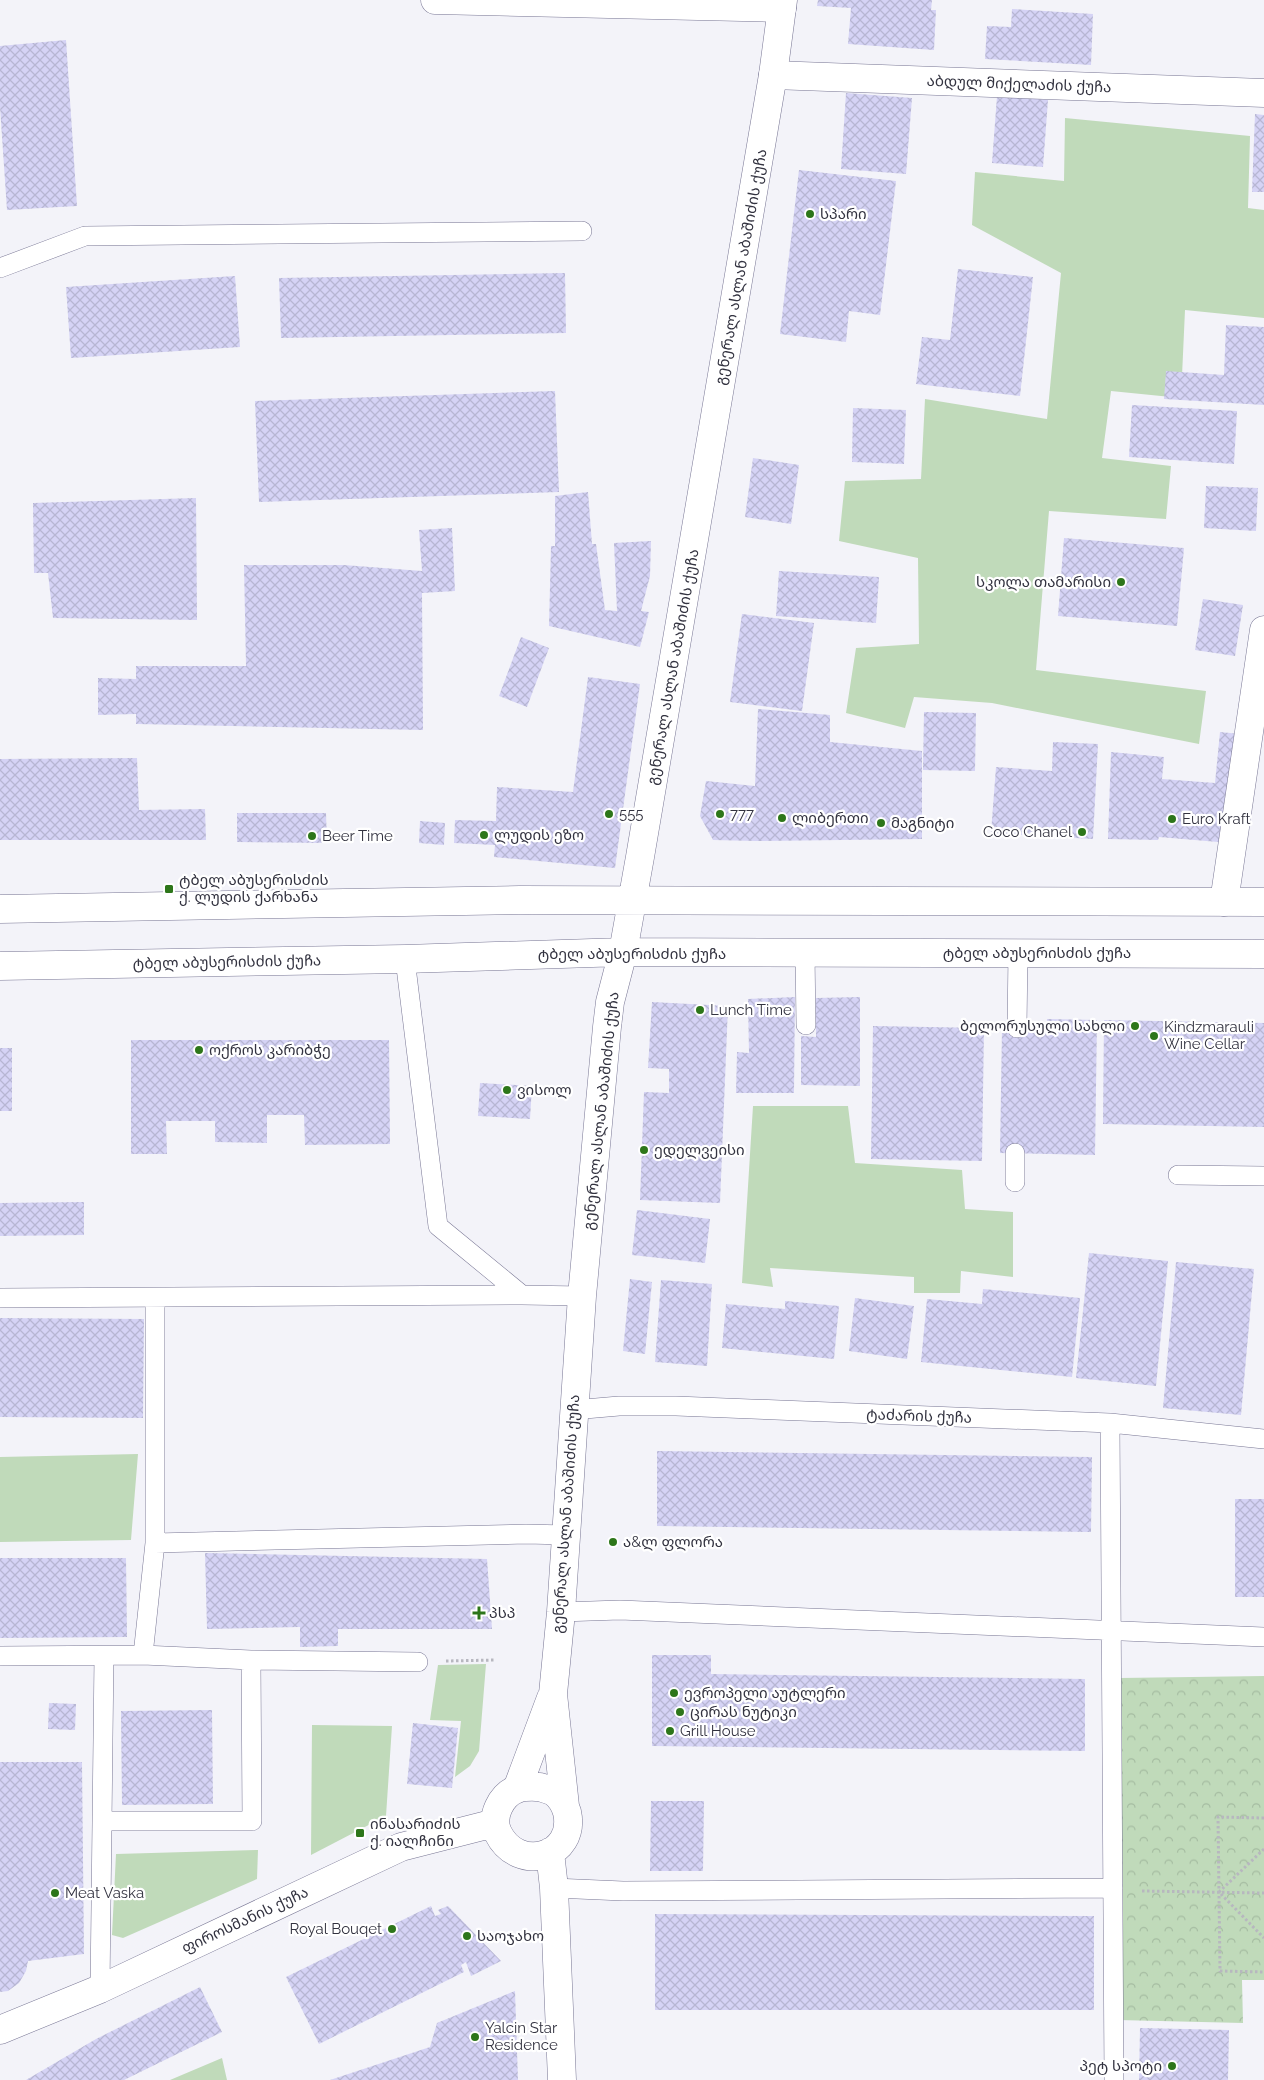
<svg xmlns="http://www.w3.org/2000/svg" width="1264" height="2080" font-family="Raleway,'Noto Sans Georgian',sans-serif">
<defs>
<pattern id="park-crowns" width="20" height="18" patternUnits="userSpaceOnUse" patternTransform="scale(1.25)"><rect width="20" height="18" fill="#c0daba"/><path d="M2 6a3 3 0 1 1 6 0M12 15a3 3 0 1 1 6 0" fill="none" stroke="#a5bca1"/></pattern>
<pattern id="building-cross-hatch" width="8" height="8" patternUnits="userSpaceOnUse" patternTransform="scale(1.25)"><rect width="8" height="8" fill="#d5d3f5"/><path d="M0 0l8 8M0 8l8-8" fill="none" stroke="#b7b6d3"/></pattern>
</defs>
<rect width="100%" height="100%" fill="#f3f3f9"/>
<path fill="#c0daba" d="M1065,118l185,18 -2,72 16,2v108l-79,-8 -4,88 -70,-7 -9,67 69,8 -5,53 -117,-8 -13,159 170,21 -7,53 -207,-41 -78,-6 -9,31 -59,-15 10,-65 63,-4 -1,-86 -79,-17 6,-60 76,-2 4,-80 122,20 14,-146 -89,-48 3,-53 89,9z
M753,1106h95l7,57 107,7 3,39 48,3v65l-52,-6 -1,22h-46v-16l-144,-9 3,19 -31,-4z
M138,1454l-7,86 -131,2v-85z
M486,1664l-7,87 -9,15 -15,11 6,-56 -31,-1 8,-55z
M312,1725l80,1 -6,90 -75,39z
M258,1850l-1,29 -134,59 -11,-3 4,-81z
M222,2058l5,22h-57z"/>
<path fill="url(#park-crowns)" d="M1264,1676v304h-22l1,43 -125,-3 2,-342z"/>
<path fill="url(#building-cross-hatch)" d="M818,0h114l-1,10h5l-2,40 -86,-6 3,-36 -34,-2z
M1012,9l81,5 -2,51 -106,-6 2,-33 24,1z
M66,40l11,166 -70,4 -7,-103v-61z
M846,93l66,5 -6,76 -65,-5z
M997,96l51,4 -5,67 -51,-4z
M1255,114l9,1v77h-12z
M799,170l97,11 -16,134 -31,-4 -3,31 -66,-8z
M958,269l75,8 -13,119 -104,-12 6,-47 28,3z
M565,273l1,60 -285,5 -2,-60z
M235,276l5,71 -169,11 -5,-71z
M1226,325l38,2v78l-100,-6 2,-28 58,4z
M555,391l4,101 -300,10 -4,-101z
M1132,405l105,6 -3,53 -105,-7z
M853,408l53,2 -2,54 -52,-2z
M753,458l46,7 -8,59 -46,-7z
M1206,486l52,2 -2,43 -52,-3z
M588,492l4,52h4l9,66 12,1 -3,-68 37,-2 -1,35 -9,35 8,1 -9,35 -91,-21 2,-80h4v-50z
M196,498l1,122 -144,-2 -5,-45h-14l-1,-70z
M452,528l3,63 -33,2 1,137 -287,-6v-10l-38,1v-37l38,1v-13h110l-2,-101h100l78,6 -3,-41z
M1064,538l120,10 -7,78 -119,-10z
M779,571l100,6 -3,46 -100,-7z
M1203,599l40,6 -8,51 -40,-6z
M742,614l72,9 -12,88 -72,-9z
M521,637l28,11 -22,59 -28,-11z
M588,677l52,7 -25,184 -121,-11 1,-12 -41,-2 1,-23 41,1 1,-34 76,5z
M758,709l72,6v27l92,9v88l-166,2 -43,-1 -13,-24 6,-35 49,5z
M924,712l52,1 -1,58 -52,-1z
M1220,732l20,2 -10,109 -71,-6 -1,3 -50,-1 3,-87 53,5 -2,22 53,4z
M1053,742l45,2 -5,95 -102,-6 5,-66 56,4z
M137,758l2,52 66,-1 1,31h-206v-81z
M237,813h89l1,30 -90,-1z
M420,821l25,2 -1,22 -25,-2z
M795,997l-1,96h-58l1,-41 12,1 -1,-54z
M860,997v89l-59,-1v-49l15,1v-39z
M652,1002l76,4 -8,197 -80,-3 4,-108 25,1v-24l-21,-1z
M1047,1019l50,1 -2,135 -95,-2 2,-125 45,1z
M1104,1020l160,3v104l-161,-3z
M873,1026l111,2 -2,133 -111,-2z
M131,1040h258l1,104 -85,1 -1,-30h-37v28l-52,-1v-21h-49l1,33h-36z
M0,1048h12v63h-12z
M480,1083l52,3 -2,33 -52,-3z
M84,1202v33l-84,1v-33z
M637,1210l73,9 -5,44 -73,-8z
M1089,1253l79,8 -12,125 -80,-8z
M1176,1262l78,7 -13,146 -78,-7z
M630,1279l22,3 -7,72 -22,-3z
M661,1280l51,4 -5,82 -52,-4z
M983,1289l97,9 -8,79 -151,-15 6,-63 55,5z
M855,1298l59,8 -7,53 -58,-8z
M785,1301l54,5 -5,53 -112,-11 4,-44 59,5z
M0,1318l144,1 -1,99 -143,-1z
M657,1451l435,6 -1,75 -434,-6z
M1235,1499h29v98h-29z
M205,1553l282,6 5,70h-154v17l-38,1v-20l-93,2z
M0,1558h126l1,79 -127,1z
M652,1655h59v19l374,5v72l-433,-5z
M49,1703l27,1 -1,26 -27,-1z
M212,1710l1,94 -91,1 -1,-94z
M413,1723l45,5 -6,60 -45,-4z
M0,1762h82l2,192 -56,7 -2,10 -7,12 -11,8 -8,1z
M651,1801h53l-1,70h-53z
M431,1906l4,10 6,-2 -3,-4 10,-4 53,55 -30,15 -5,-14 -5,3 3,7 -145,72 -33,-67z
M655,1914l439,2v94h-439z
M200,1987l22,45 -98,48h-98l70,-41z
M515,1991l3,89h-188l100,-33 7,-24z
M1140,2028l89,2 -1,50h-89z"/>
<g fill="none" stroke-linecap="round" stroke-linejoin="round">
<g stroke="#787694" stroke-width="20">
<path id="lane" d="M0,268l85,-32 497,-5
M805,953l1,72
M405,959l33,267 84,69 60,1
M1017,1028l1,-75
M1178,1175l86,1
M1015,1182v-29
M0,1298l522,-3
M573,1410l46,-4h57l434,17 154,16
M1110,1423l4,657
M155,1543l371,-9 40,1
M561,1612l59,-2 644,27
M143,1655l12,-112v-245
M0,1656l143,-1 108,5 167,2
M103,1821h149l-1,-161
M554,1888l69,3 490,-3
M100,1989l4,-333"/>
</g>
<g stroke="#787694" stroke-width="29">
<path id="street" d="M435,0l347,8
M773,75l491,18
M1224,902l40,-272"/>
</g>
<g stroke="#787694" stroke-width="29">
<path id="secondary" d="M0,909l520,-9 744,2
M0,966l405,-7 218,-7 641,2
M540,1787c5,2 11,3 15,6 5,4 10,12 12,19 10,45 -49,62 -69,21 -8,-16 3,-38 19,-44 7,-3 16,-2 23,-2z
M517,1789l34,-91
M565,1806l-12,-112 8,-82 21,-316 25,-269 3,-25 13,-50 17,-95 133,-782 10,-75
M550,1852l4,36 8,192
M0,2030l100,-41 301,-142 94,-24"/>
</g>
<path stroke="#b7b7bf" stroke-width="3" stroke-dasharray="2.5 2.5" stroke-linecap="butt" d="M446,1661l49,-1
M1264,1818l-46,-1 2,154 44,1
M1264,1849l-45,43 45,46
M1142,1891l122,2"/>
<use href="#lane" stroke="#fff" stroke-width="19"/>
<use href="#street" stroke="#fff" stroke-width="28"/>
<use href="#secondary" stroke="#fff" stroke-width="28"/>
</g>
<g fill="#2d761a" stroke="#fff" stroke-width="2">
<circle cx="810" cy="214" r="5"/>
<circle cx="1121" cy="582" r="5"/>
<circle cx="609" cy="814" r="5"/>
<circle cx="720" cy="814" r="5"/>
<circle cx="782" cy="818" r="5"/>
<circle cx="1172" cy="819" r="5"/>
<circle cx="881" cy="823" r="5"/>
<circle cx="1082" cy="832" r="5"/>
<circle cx="484" cy="835" r="5"/>
<circle cx="312" cy="836" r="5"/>
<rect x="164" y="884" width="10" height="10" rx="2.5"/>
<circle cx="700" cy="1010" r="5"/>
<circle cx="1135" cy="1026" r="5"/>
<circle cx="1154" cy="1036" r="5"/>
<circle cx="199" cy="1050" r="5"/>
<circle cx="507" cy="1090" r="5"/>
<circle cx="644" cy="1150" r="5"/>
<circle cx="613" cy="1542" r="5"/>
<path d="M476.5 1605.5h5v5h5v5h-5v5h-5v-5h-5v-5h5z"/>
<circle cx="674" cy="1693" r="5"/>
<circle cx="680" cy="1712" r="5"/>
<circle cx="670" cy="1731" r="5"/>
<rect x="355" y="1828" width="10" height="10" rx="2.5"/>
<circle cx="55" cy="1893" r="5"/>
<circle cx="392" cy="1929" r="5"/>
<circle cx="467" cy="1936" r="5"/>
<circle cx="475" cy="2037" r="5"/>
<circle cx="1172" cy="2066" r="5"/>
</g>
<g text-anchor="middle" stroke-width="4.5" stroke-linejoin="round" paint-order="stroke">
<g font-size="15" fill="#333340" stroke="#fff">
<text transform="translate(1019 84) rotate(2)" y="5">აბდულ მიქელაძის ქუჩა</text>
<text transform="translate(741 267) rotate(-80)" y="5">გენერალ ასლან აბაშიძის ქუჩა</text>
<text transform="translate(673 667) rotate(-80)" y="5">გენერალ ასლან აბაშიძის ქუჩა</text>
<text x="1037" y="958">ტბელ აბუსერისძის ქუჩა</text>
<text x="632" y="959">ტბელ აბუსერისძის ქუჩა</text>
<text transform="translate(227 962) rotate(-1)" y="5">ტბელ აბუსერისძის ქუჩა</text>
<text transform="translate(601 1111) rotate(-84)" y="5">გენერალ ასლან აბაშიძის ქუჩა</text>
<text transform="translate(919 1416) rotate(2)" y="5">ტაძარის ქუჩა</text>
<text transform="translate(566 1514) rotate(-86)" y="5">გენერალ ასლან აბაშიძის ქუჩა</text>
<text transform="translate(245 1920) rotate(-25)" y="5">ფიროსმანის ქუჩა</text>
</g>
<g font-size="15" fill="#333340" stroke="#fff" text-anchor="start">
<text x="820" y="219">სპარი</text>
<text x="1111" y="587" text-anchor="end">სკოლა თამარისი</text>
<text x="619" y="819">555</text>
<text x="730" y="819">777</text>
<text x="792" y="823">ლიბერთი</text>
<text x="1182" y="824">Euro Kraft</text>
<text x="891" y="828">მაგნიტი</text>
<text x="1072" y="837" text-anchor="end">Coco Chanel</text>
<text x="494" y="840">ლუდის ეზო</text>
<text x="322" y="841">Beer Time</text>
<text x="179" y="885">ტბელ აბუსერისძის<tspan x="179" dy="17">ქ. ლუდის ქარხანა</tspan></text>
<text x="710" y="1015">Lunch Time</text>
<text x="1125" y="1031" text-anchor="end">ბელორუსული სახლი</text>
<text x="1164" y="1032">Kindzmarauli<tspan x="1164" dy="17">Wine Cellar</tspan></text>
<text x="209" y="1055">ოქროს კარიბჭე</text>
<text x="517" y="1095">ვისოლ</text>
<text x="654" y="1155">ედელვეისი</text>
<text x="623" y="1547">ა&amp;ლ ფლორა</text>
<text x="489" y="1618">პსპ</text>
<text x="684" y="1698">ევროპელი აუტლერი</text>
<text x="690" y="1717">ცირას ნუტიკი</text>
<text x="680" y="1736">Grill House</text>
<text x="370" y="1829">ინასარიძის<tspan x="370" dy="17">ქ. იალჩინი</tspan></text>
<text x="65" y="1898">Meat Vaska</text>
<text x="382" y="1934" text-anchor="end">Royal Bouqet</text>
<text x="477" y="1941">საოჯახო</text>
<text x="485" y="2033">Yalcin Star<tspan x="485" dy="17">Residence</tspan></text>
<text x="1162" y="2071" text-anchor="end">პეტ სპოტი</text>
</g>
</g>
</svg>
